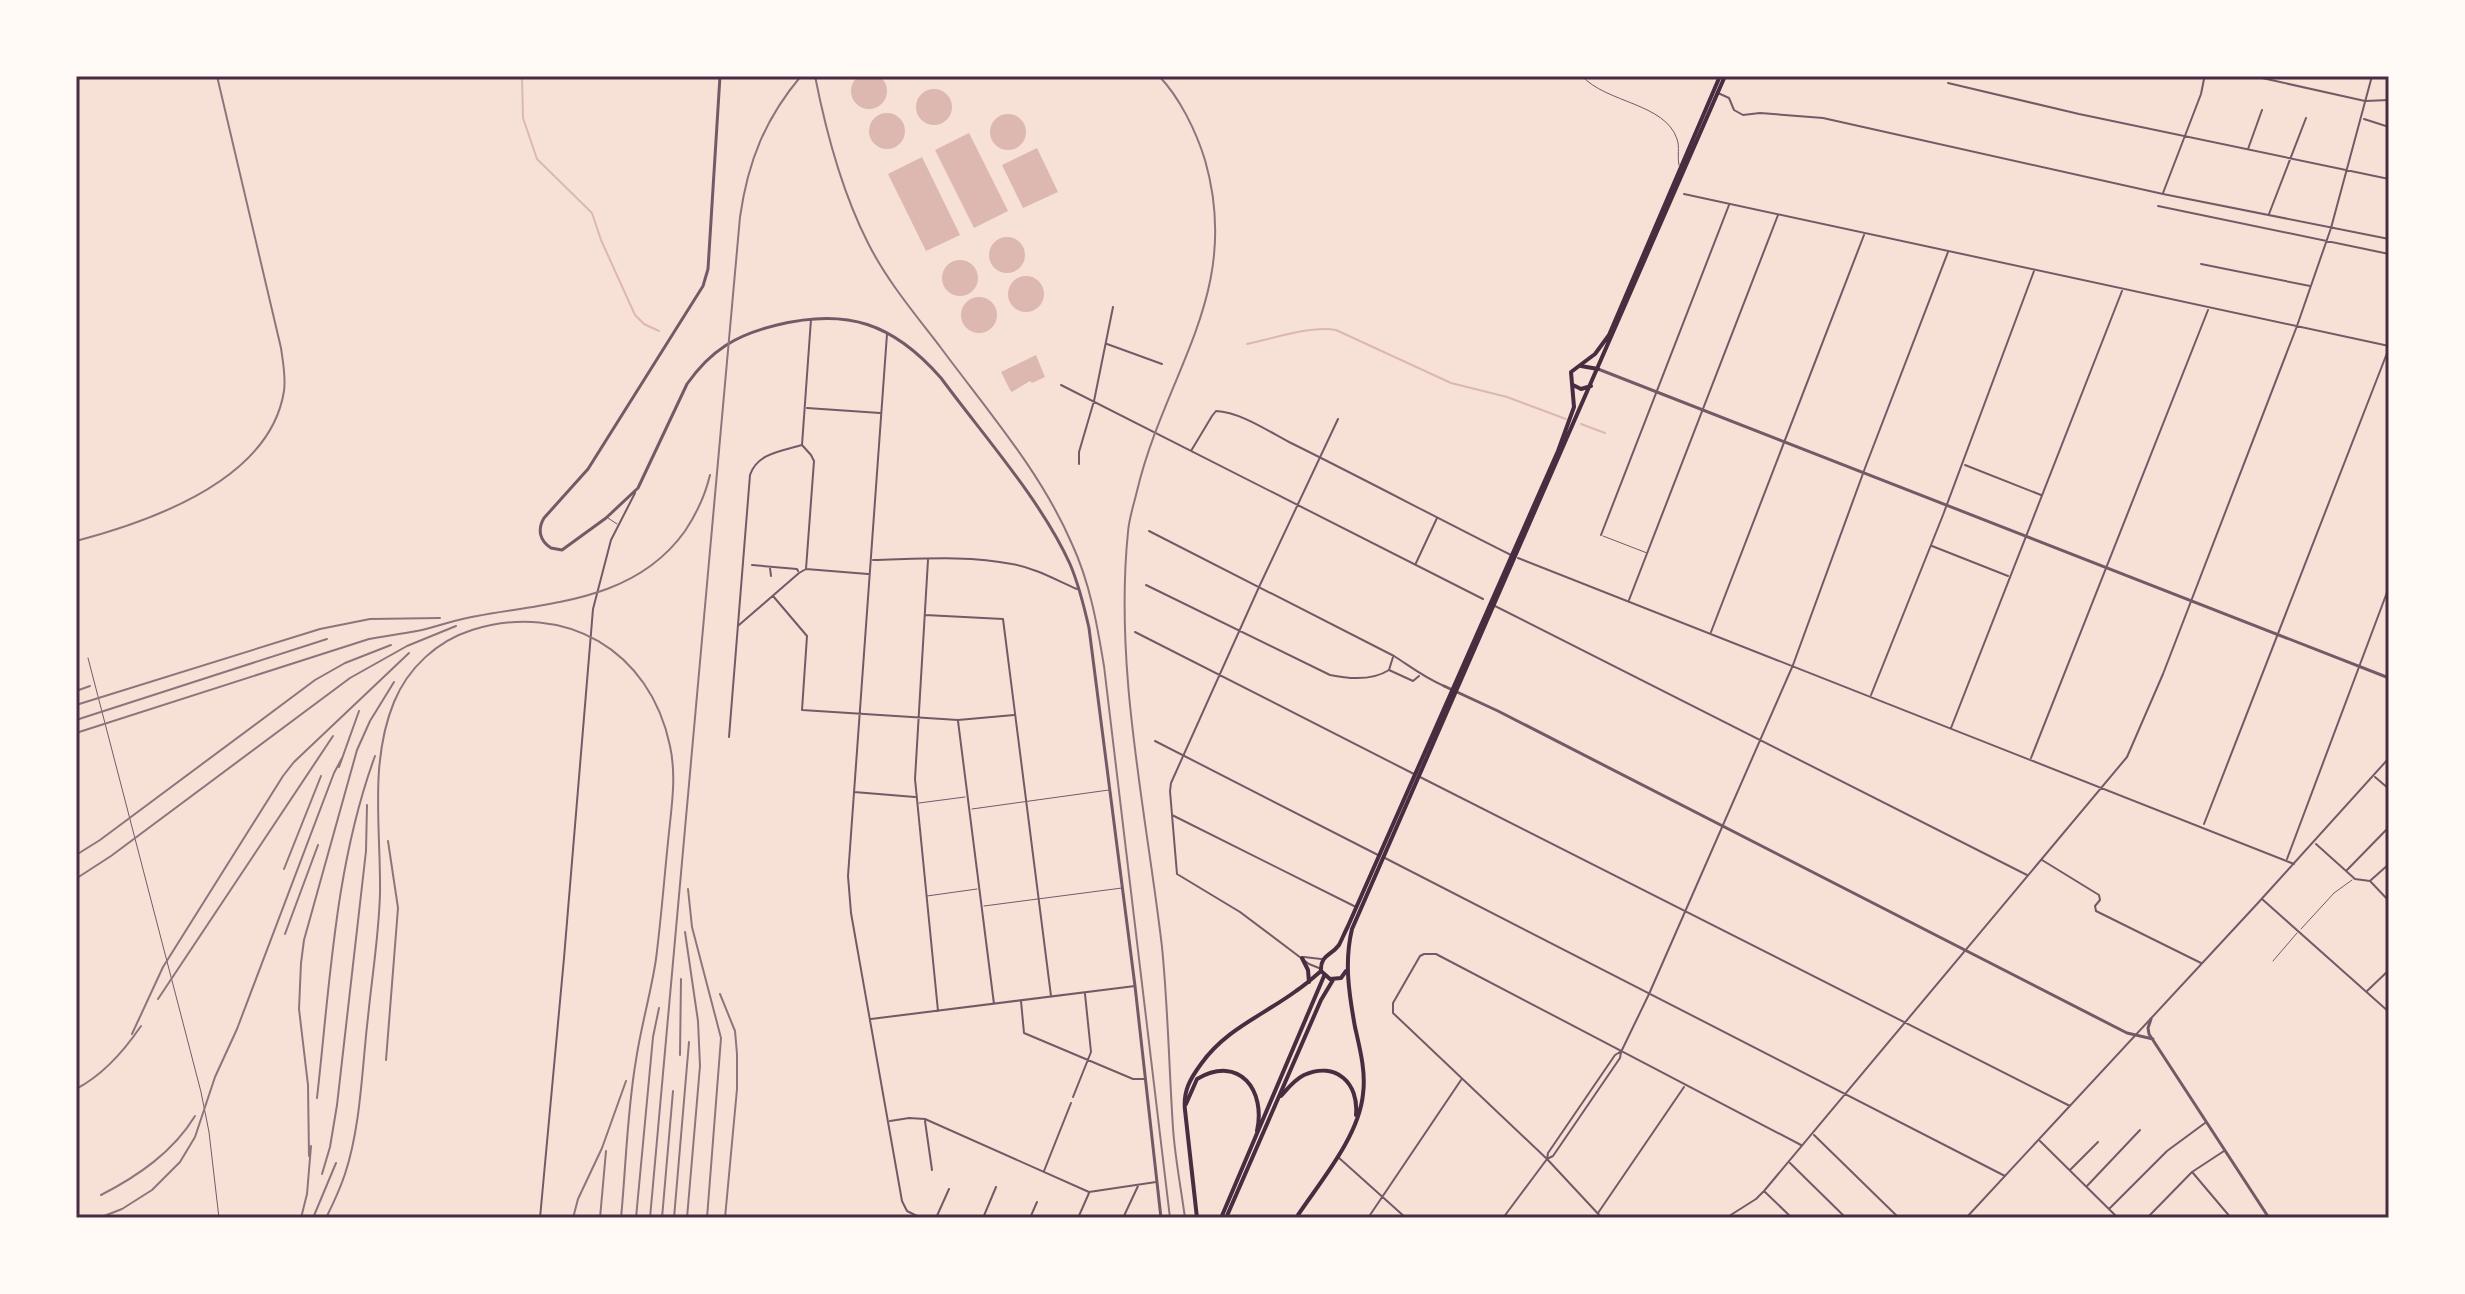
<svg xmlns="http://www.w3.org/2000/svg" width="2465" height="1294" font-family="Georgia,serif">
<rect width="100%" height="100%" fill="#f7e1d7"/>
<path fill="#dcb8b0" d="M851 91a18 18 0 1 1 36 0a18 18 0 1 1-36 0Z
M916 107a18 18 0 1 1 36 0a18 18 0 1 1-36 0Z
M869 131a18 18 0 1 1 36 0a18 18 0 1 1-36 0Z
M990 132a18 18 0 1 1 36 0a18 18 0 1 1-36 0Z
M969,133l39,78 -34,17 -39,-78z
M1037,148l21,44 -35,16 -21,-43z
M922,157l38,78 -34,16 -38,-77z
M989 255a18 18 0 1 1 36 0a18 18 0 1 1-36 0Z
M942 278a18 18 0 1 1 36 0a18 18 0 1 1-36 0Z
M1008 294a18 18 0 1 1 36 0a18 18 0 1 1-36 0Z
M961 315a18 18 0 1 1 36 0a18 18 0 1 1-36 0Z
M1036,355l9,22 -13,6 -2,-2 -18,11 -2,-2 -9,-18z"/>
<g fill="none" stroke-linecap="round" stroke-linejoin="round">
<path stroke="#dcb8b0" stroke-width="2" d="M522,76l1,42 14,41 55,54 9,27 34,75 9,9 15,7
M1247,344c25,-5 65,-19 89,-14l115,53 56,14 59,22
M1581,424l24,9"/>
<path stroke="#755966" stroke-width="1" d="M1582,76c24,27 83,27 95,63 3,8 0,17 2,26
M608,518l9,6
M1603,536l44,17
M88,658l113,434 8,40 10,86
M919,803l46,-6
M972,809l137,-19
M927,896l50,-7
M984,906l138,-18
M2301,929l33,-36 18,-13
M2273,961l24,-28"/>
<path stroke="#755966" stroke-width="2" d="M2253,76l112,25 24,-1
M1948,83l131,31 310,65
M1718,93l11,5 5,12 9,5 17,-2 63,5 340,76 226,45
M2364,119l25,8
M2248,149l14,-39
M2163,193l38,-99 3,-15
M1684,194l705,152
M2158,206l231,48
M2269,214l37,-96
M2201,264l109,22
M887,334l-39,542 3,37 51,288 5,10 14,7
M1107,344l55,20
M1061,385l422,214
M807,408l73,5
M1191,451l21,-35 4,-5c24,1 52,20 73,31 75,37 148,76 222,113
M1079,464v-12l15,-51 19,-94
M1965,465l76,30
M1149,531l245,125c17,11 31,22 50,30
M1601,535l128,-330
M1932,546l76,30
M1518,558l776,306
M873,560c45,-1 95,-5 139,4 23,4 44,16 65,25
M928,560l-13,219 23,232
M1416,563l21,-45
M752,565l45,4 1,2
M770,568l1,8
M806,569l8,-108 -3,-6 -9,-10 9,-126
M1146,585l184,90c19,4 42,6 59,-5l24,11 6,-5
M773,596l34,40 -5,74 156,10 56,-5
M1629,600l149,-385
M1495,606l532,269
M925,615l78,4 48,377
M739,625l60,-52 7,-4 62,5
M1135,632l279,142
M1711,632l153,-397
M1389,670l4,-13
M1871,695l72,-180 91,-244
M958,721l36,283
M1951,728l171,-437
M729,737l21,-262c7,-22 32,-24 52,-30
M1155,741l223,114
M2031,758l177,-448
M1420,777l650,329
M2375,777l14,12
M854,792l61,5
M1172,815l184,92
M2204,824l185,-476
M2316,844l39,35 15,2 19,20
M1385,858l620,318
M2287,859l102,-272
M2042,860l57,35 1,5 -5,6 1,5 105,52
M2347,870l42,-43
M2371,880l18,-16
M2262,899l127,113
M1304,957l17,2
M1319,968l-10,-4 -69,-52 -63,-38 -7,-83 1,-8 88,-196 79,-168
M2367,991l22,-21
M1021,1001l3,32 109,46h12
M871,1019l264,-33
M1073,1097l18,-45 -6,-58
M890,1121l19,-3 16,1 164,73 67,-10
M925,1121l7,49
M1814,1135l85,83
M2040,1141l78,77
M1338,1157l68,61
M1547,1159l1,-6 67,-98 5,-3
M1790,1163l56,55
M2070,1170l28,-28
M1044,1171l27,-68
M2193,1173l38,45
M2087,1186l53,-56
M1764,1191l28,27
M2109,1209l58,-58 38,-28
M1598,1213l86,-126
M540,1218l24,-260 29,-349 18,-69 24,-47
M936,1218l13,-29
M983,1218l13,-31
M1030,1218l7,-16
M1078,1218l11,-25
M1123,1218l15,-32
M1368,1218l93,-138
M1503,1218l44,-59 6,-3 67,-98 1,-6 28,-58 144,-329 72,-197 83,-216
M1602,1218l-55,-59 -154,-146v-10l27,-47 4,-2h12l365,191
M1726,1218l30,-19 8,-8 363,-434 36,-83 134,-348 34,-98 41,-152
M1966,1218l291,-314 132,-146
M2147,1218l45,-46 32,-21"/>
<path stroke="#755966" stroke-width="3" d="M720,76l-12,193 -5,17 -115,183 -44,49c-7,12 -4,23 7,30l11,2 44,-32 32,-30 49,-104c24,-34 49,-49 90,-59 70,-17 116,-2 164,53 42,57 100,122 129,186 9,21 14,42 19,64l46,358 26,232
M1598,369l791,309
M1444,686l54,25 629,322 26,6
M2151,1019l-3,9 1,6 120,184"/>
<path stroke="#4a2c40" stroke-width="4" d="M1581,366l17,3
M1573,385l8,4 10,-3
M1302,958l6,12 1,12
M1346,971l-5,7 -11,1 -9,-8c-1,-16 10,-15 18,-26 3,-6 6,-13 9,-19l210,-475 16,-44 -3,-35 24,-18 14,-19 111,-259
M1281,1096c7,-8 13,-16 23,-21 32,-14 55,8 52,40
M1186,1104l11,-25c43,-25 69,12 60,52
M1197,1218l-12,-108c-2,-19 5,-31 16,-46 25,-35 61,-48 95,-73 9,-6 17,-13 25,-20
M1221,1218l103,-242
M1226,1218l95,-218 12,-20
M1296,1218c23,-35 63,-81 67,-124 3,-22 -3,-45 -8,-67 -6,-33 -11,-65 -3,-98l373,-853"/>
<path stroke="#8f747c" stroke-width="2" d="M815,76c11,56 27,116 53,167 19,38 47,71 73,105 46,62 100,124 131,196 18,39 25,80 32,122l66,552
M1159,76c21,22 37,55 46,84 38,133 -39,210 -68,331 -3,13 -8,27 -9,41 -14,138 18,278 34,415 6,60 7,121 11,181 2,30 8,60 12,90
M76,541c76,-20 194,-61 208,-150 2,-14 -1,-29 -3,-43l-64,-272
M76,691l14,-5
M76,705l244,-76 50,-10 70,-1
M76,720l251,-81
M76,733l293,-94c16,-3 32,-5 48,-8 20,-4 39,-12 60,-15 77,-14 159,-16 208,-85 12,-18 20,-35 25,-56
M339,767l20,-56
M76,855l24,-15 215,-160 30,-17 46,-18
M284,869l37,-93
M77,878l34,-22 239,-178 57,-32 49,-20
M688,889l4,38 29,111 -14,180
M685,932l13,89 2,45 -13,152
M285,934l33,-89
M720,994l15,37 2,23v35l-12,129
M158,999l175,-263
M132,1034l31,-67 120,-191 11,-14 115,-109
M680,1055l1,-76
M386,1060l12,-152 -10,-67
M76,1089c27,-14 48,-38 65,-63
M317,1098c13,-115 18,-233 58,-342
M309,1156l-1,-71 -9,-76 2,-46 3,-23 53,-190 13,-29 24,-39
M322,1174l8,-27 7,-42 29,-254 1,-46
M101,1195c37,-19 72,-43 94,-79
M99,1218l23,-9 30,-19 28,-28 15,-25 20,-60 22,-48 97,-256 8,-15
M301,1218l6,-24 4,-48
M313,1218l23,-55
M326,1218c7,-14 14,-29 19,-44 16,-48 17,-107 23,-157 4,-41 11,-82 12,-124 1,-63 -11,-130 14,-191 14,-34 43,-61 78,-72 93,-29 178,20 198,116 7,32 1,64 -2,96 -4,39 -7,78 -12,117 -5,34 -15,67 -20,101 -9,52 -10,106 -15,158
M573,1218l5,-19 24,-51 24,-67
M600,1218l6,-67
M636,1218l17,-181 6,-29
M650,1218l90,-1001c8,-56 25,-98 61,-141
M662,1218l11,-127
M674,1218l15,-176"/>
</g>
<rect width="2465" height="1294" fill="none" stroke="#fffaf5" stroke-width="156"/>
<rect x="78" y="78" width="2309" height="1138" fill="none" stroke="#4a2c40" stroke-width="3"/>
</svg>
